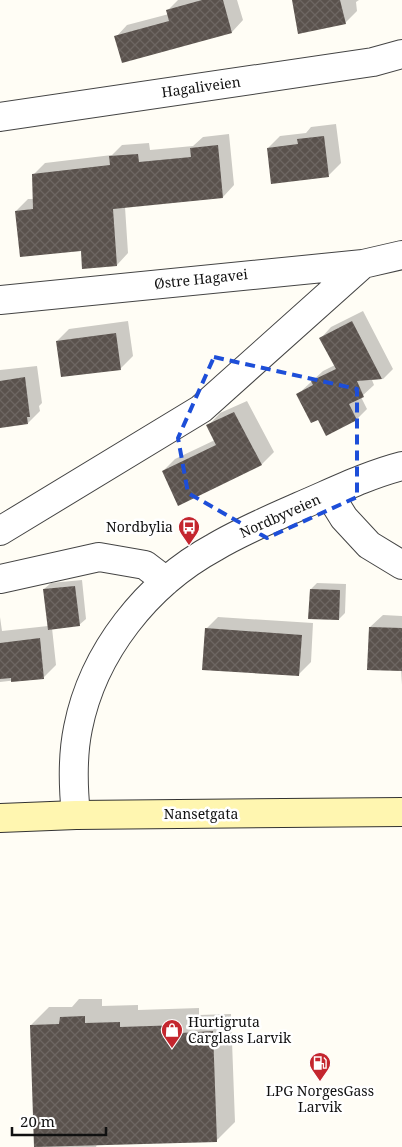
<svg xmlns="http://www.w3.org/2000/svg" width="402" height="1147" font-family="'Noto Serif',serif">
<defs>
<pattern id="building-cross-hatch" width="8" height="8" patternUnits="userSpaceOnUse" patternTransform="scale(1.25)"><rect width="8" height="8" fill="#5a524d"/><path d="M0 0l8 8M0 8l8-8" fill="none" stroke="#6d6662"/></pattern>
</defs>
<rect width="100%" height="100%" fill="#fffdf5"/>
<path fill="#0003" d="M178,0h59l6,20 -11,12 -109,30 -7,-25 11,-12 42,-11 -1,-4z
M293,0h66l-3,2 1,9 -12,12z
M336,124l5,39 -12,12 -61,-27 12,-12 26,-3 5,-6z
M229,134l5,51 -11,12 -98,10 3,46 -11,12 -35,-15 -66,-39 12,-12h6l-1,-24 12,-12 67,-8 10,-10 27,-2 1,7 43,-4 10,-9z
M363,311l30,58 -10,10 -11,1 2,5 -13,12 6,12 -10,10 -30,15 -8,-16 -21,-24 25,-23 12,-6 -14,-27 10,-11z
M128,321l5,35 -12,12 -64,-27 12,-12z
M37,366l5,37 -3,3 1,5 -12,12 -28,4v-57z
M247,401l27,51 -12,12 -99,7 12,-12 40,-19 -7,-14 12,-13z
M82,580l4,39 -7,6 -27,3 4,37 -12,12 -44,5v-65l2,14 46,-5 -4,-37 7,-6z
M317,583l29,1 -1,29 -6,6 -28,-30z
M383,615l19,1v69l-1,-15 -31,-43z
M218,617l95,6 -2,39 -13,13 -92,-46z
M79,999h23v7l36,-1v5l61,-2v7l32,-1 4,108 -18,18 -120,4 -1,3h-61l-4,-122 18,-18h23z"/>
<path fill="url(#building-cross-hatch)" d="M202,0h21l9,33 -110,30 -8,-27 55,-15 -3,-11z
M292,0h48l6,24 -48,10z
M324,136l5,41 -58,7 -4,-36 31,-4 -1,-5z
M218,145l5,53 -110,11 4,57 -35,3 -1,-18 -61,6 -5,-46 18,-2 -1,-35 78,-9 -1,-9 29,-2 1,8 52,-5 -1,-9z
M352,321l30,58 -25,2 7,16 -15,7 8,16 -31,16 -8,-16 -7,3 -15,-29 17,-9 -2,-4 25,-12 -17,-31z
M116,333l5,37 -60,7 -5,-36z
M25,377l5,40h-3l1,7 -28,4v-47z
M234,412l28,53 -84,41 -16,-35 54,-26 -10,-20z
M75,586l5,40 -32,4 -5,-41z
M310,589l30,1 -1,30 -31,-1z
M369,627l33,1v43l-35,-1z
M205,628l97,7 -3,41 -97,-6z
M40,638l4,41 -33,3v-4l-11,1v-36z
M85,1016v7l35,-1v5l61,-2v8l32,-2 4,111 -183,5 -4,-122 29,-1 1,-7z"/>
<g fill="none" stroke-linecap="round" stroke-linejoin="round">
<g stroke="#444" stroke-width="30">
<path id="street" d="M0,117l373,-55 29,-8
M0,300l363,-36 39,-9
M329,494l15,24 25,27 33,20
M0,531l201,-122 162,-145
M0,579l99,-22 46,8 21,16
M76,815c-3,-29 -4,-58 2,-87 15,-76 69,-144 137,-181 27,-16 56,-28 85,-41 33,-14 67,-31 102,-40"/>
</g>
<g stroke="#333" stroke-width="30">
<path id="secondary" d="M0,818l76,-3 326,-3"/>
</g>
<use href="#street" stroke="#fff" stroke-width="28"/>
<use href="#secondary" stroke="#fff6b0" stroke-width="28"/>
</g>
<path fill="none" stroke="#1d4ed8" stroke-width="4" stroke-dasharray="10 6" stroke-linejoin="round" d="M214,357l143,32v108l-90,41 -79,-45 -10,-55z"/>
<defs>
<g id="bus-pin" transform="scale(1.125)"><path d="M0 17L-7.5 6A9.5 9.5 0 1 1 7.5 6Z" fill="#c4262e" stroke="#fff"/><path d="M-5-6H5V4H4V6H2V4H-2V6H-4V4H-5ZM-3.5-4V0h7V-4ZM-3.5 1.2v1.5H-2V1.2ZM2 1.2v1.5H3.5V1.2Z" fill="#fff"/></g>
<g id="shop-pin" transform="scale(1.125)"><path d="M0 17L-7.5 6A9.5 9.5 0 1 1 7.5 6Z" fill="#c4262e" stroke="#fff"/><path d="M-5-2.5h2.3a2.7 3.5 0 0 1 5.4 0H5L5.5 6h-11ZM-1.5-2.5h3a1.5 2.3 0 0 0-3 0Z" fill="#fff"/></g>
<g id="fuel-pin" transform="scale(1.125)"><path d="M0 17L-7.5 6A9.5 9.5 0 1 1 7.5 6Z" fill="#c4262e" stroke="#fff"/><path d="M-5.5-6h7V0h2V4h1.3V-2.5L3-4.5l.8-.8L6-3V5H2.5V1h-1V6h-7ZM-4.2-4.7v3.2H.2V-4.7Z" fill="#fff"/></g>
</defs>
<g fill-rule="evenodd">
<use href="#bus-pin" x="189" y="527"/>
<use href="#shop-pin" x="172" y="1030"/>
<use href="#fuel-pin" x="320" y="1063"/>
</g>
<g text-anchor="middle" stroke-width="5" stroke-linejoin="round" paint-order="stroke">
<g font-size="14" fill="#111" stroke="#fff">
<text transform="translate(201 87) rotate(-8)" y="5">Hagaliveien</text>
<text transform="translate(201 279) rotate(-6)" y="5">Østre Hagavei</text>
<text transform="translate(280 516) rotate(-24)" y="5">Nordbyveien</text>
<text x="201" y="819">Nansetgata</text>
</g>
<g font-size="14" fill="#111" stroke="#fff" text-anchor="end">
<text x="173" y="532">Nordbylia</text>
<text x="188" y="1027" text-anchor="start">Hurtigruta<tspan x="188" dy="16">Carglass Larvik</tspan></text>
<text x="320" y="1096" text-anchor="middle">LPG NorgesGass<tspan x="320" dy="16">Larvik</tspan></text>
</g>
</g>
<path d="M12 1127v8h94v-8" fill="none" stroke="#111111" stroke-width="2.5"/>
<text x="20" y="1127" font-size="15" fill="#111111" stroke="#ffffff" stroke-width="4" paint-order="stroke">20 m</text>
</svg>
